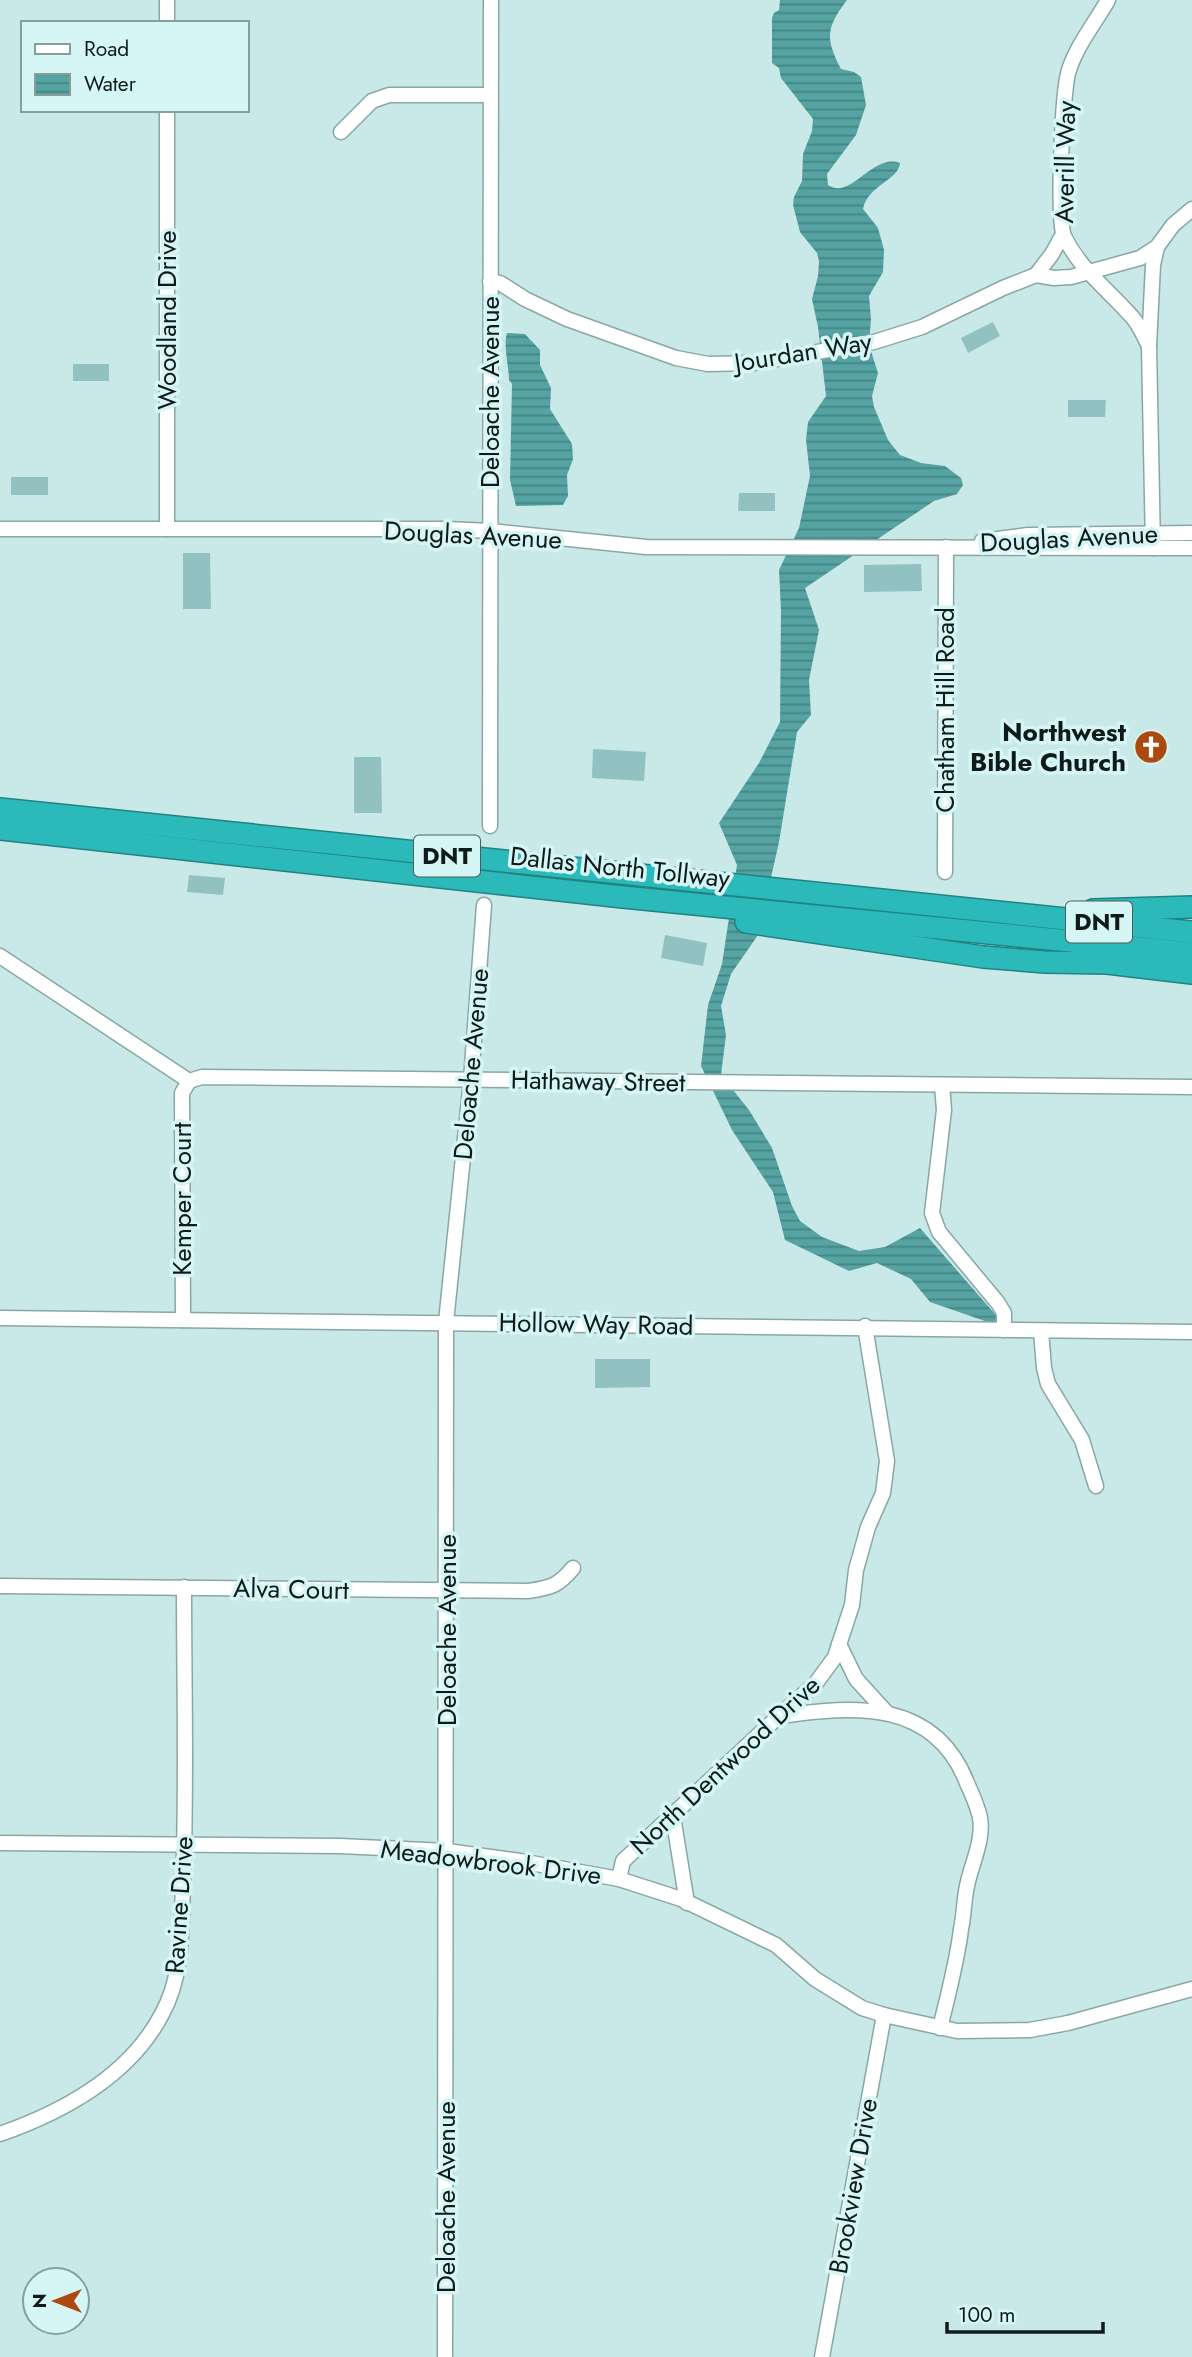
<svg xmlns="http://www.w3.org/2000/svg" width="1192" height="2357" viewBox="0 0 1192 2357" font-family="Jost,sans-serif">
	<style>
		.garden { fill: #91c1c0 }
		.water { fill: url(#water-rules) }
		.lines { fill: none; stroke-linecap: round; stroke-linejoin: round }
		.minor-casing { stroke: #88a7a6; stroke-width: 17 }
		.highway-casing { stroke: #218282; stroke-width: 24 }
		.minor { stroke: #fff; stroke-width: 14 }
		.highway { stroke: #2bb9b9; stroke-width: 21 }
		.labels { text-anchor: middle; stroke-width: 7; stroke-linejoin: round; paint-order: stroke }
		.shield { fill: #d5f6f5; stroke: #4a5d5c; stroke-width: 2 }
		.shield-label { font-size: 24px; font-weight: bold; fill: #0f1b1b }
		.street-label { font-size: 26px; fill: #0f1b1b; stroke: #d5f6f5 }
		.poi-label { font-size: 26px; font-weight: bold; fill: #0f1b1b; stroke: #d5f6f5; text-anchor: end }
	</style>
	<defs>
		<pattern id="water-rules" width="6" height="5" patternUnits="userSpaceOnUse" patternTransform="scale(1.75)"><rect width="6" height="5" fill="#55a3a2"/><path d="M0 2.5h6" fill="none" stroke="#458483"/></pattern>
	</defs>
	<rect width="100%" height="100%" fill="#c8e9e8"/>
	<g class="garden">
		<polygon points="993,322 1000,336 968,353 961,338"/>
		<rect x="73" y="364" width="36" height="17"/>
		<polygon points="1068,400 1106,400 1105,417 1068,417"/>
		<rect x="11" y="477" width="37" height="18"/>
		<polygon points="739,493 775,493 775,511 738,511"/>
		<polygon points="183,553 210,553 211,609 183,609"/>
		<polygon points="921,564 922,591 864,592 864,565"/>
		<polygon points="593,749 646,752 644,781 592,778"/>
		<polygon points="354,757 381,757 382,813 354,813"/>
		<polygon points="189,875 225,878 223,895 187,892"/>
		<polygon points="665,935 707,943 703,966 661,958"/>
		<polygon points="595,1359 650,1359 650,1387 595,1388"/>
	</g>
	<g class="water">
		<path d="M 780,0 L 847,0 C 826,28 825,38 841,69 L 854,72 L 861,77 L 866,105 L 856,135 L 827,174 L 828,185 C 851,201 872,153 900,163 C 899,180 868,185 863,209 L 878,228 L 884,250 L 883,272 L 869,296 L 871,319 L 869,345 L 878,373 L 872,396 L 874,407 L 888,440 L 900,455 L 921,463 L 945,466 L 961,478 L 963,485 L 957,494 L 934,501 L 805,588 L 819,630 L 809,680 L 811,715 L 797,732 L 779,842 L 758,935 L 731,974 L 721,1006 L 726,1035 L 721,1075 L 749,1110 L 772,1148 L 792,1206 L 800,1221 L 822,1237 L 859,1251 L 885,1247 L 920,1228 L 1008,1329 L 930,1302 L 911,1279 L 877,1263 L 849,1271 L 785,1240 L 773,1192 L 732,1130 L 701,1066 L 708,1005 L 722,964 L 737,865 L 719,823 L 759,763 L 780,722 L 781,610 L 779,570 L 799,528 L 810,476 L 806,440 L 808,422 L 826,396 L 818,327 L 812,299 L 818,276 L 819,261 L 817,253 L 800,232 L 793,205 L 794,197 L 802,181 L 803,154 L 812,131 L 813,119 L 781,78 L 779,68 L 772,63 L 772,18 L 774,13 L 779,10 Z"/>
		<path d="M 507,333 L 525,334 L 540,350 L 540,365 L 551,388 L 550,409 L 572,444 L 573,459 L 567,475 L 568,496 L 563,505 L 516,506 L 510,480 L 512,384 L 509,380 C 509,367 503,345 507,333 Z"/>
	</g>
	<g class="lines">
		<g class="minor-casing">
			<g id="minor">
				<polyline points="167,0 167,23"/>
				<path d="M 1108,0 C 1095,23 1077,45 1069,70 C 1062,90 1057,220 1064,236 C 1080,270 1110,291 1133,318 C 1140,326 1144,337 1149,346"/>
				<polyline points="167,110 167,529"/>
				<polyline points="341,132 372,101 389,95 490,95"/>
				<polyline points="1036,275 1054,278 1071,277 1140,258 1157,247 1173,225 1192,209"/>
				<polyline points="490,281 500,283 525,299 567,319 676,358 708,364 754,363 874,342 922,327 1003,288 1036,275 1052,254 1063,234"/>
				<polyline points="0,529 446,529 491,531 646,547 1192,548"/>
				<polyline points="982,541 1028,535 1192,533"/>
				<polyline points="1153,548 1149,346 1153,265 1157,247"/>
				<polyline points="490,826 491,0"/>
				<polyline points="945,872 946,547"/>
				<polyline points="0,956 189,1081 202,1077 1192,1087"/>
				<polyline points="942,1085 944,1110 932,1213 939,1232 998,1303 1004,1313 1004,1330"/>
				<polyline points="0,1318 1192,1332"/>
				<polyline points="183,1320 182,1093 189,1081"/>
				<polyline points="1041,1331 1044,1368 1048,1384 1082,1440 1096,1486"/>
				<path d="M 0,1586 L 529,1591 C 552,1587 558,1586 573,1568"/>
				<polyline points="839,1644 856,1679 886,1712"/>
				<path d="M 781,1716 C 855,1705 935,1700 967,1783 C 972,1794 978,1807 980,1818 C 984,1840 971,1865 967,1886 C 964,1900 964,1915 961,1929 C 957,1962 948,1995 940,2028"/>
				<polyline points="673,1816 687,1903"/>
				<polyline points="0,1843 340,1846 447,1851 520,1861 619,1879 681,1899 776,1945 815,1979 862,2008 884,2015 957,2031 1030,2030 1068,2023 1192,1989"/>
				<polyline points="619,1879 623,1861 780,1715 816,1683 835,1657 852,1605 856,1570 868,1527 883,1493 887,1461 865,1326"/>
				<path d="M 0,2134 C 63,2112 130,2075 162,2014 C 184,1974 181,1928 183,1884 C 187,1786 184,1686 184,1587"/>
				<polyline points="445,2357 446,1322 471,1080 484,905"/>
				<polyline points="822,2357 884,2015"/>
			</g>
		</g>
		<g class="highway-casing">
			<g id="highway">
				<polyline points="0,809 1192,932"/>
				<polyline points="0,829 623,897 1192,953"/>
				<polyline points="1093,910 1192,907"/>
				<polyline points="746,922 983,957 1045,962 1107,963 1192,973"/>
			</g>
		</g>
		<use href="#minor" class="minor"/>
		<use href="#highway" class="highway"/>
	</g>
	<defs>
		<g id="church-disc" transform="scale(1.75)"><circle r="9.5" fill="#ac4910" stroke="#d5f6f5"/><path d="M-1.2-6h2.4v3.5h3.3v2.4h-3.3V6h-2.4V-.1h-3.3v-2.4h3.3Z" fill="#fff"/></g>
	</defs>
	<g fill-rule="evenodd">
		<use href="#church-disc" x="1151" y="747"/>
	</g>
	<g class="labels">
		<g class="shield">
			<rect x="414" y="835.5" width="66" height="41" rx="5"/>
			<rect x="1066" y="901.5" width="66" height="41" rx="5"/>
		</g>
		<g class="shield-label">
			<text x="447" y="864">DNT</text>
			<text x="1099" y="930">DNT</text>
		</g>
		<g class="street-label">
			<text transform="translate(1065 162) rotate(-89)" y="9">Averill Way</text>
			<text transform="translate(167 320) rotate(-90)" y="9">Woodland Drive</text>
			<text transform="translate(803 352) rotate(-9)" y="9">Jourdan Way</text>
			<text transform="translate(490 392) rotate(-90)" y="9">Deloache Avenue</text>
			<text transform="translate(473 535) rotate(3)" y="9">Douglas Avenue</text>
			<text transform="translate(1069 538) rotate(-3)" y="9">Douglas Avenue</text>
			<text transform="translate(945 710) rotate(-90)" y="9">Chatham Hill Road</text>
			<text transform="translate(620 867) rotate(6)" y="9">Dallas North Tollway</text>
			<text transform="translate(471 1064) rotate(-85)" y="9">Deloache Avenue</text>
			<text transform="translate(598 1081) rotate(1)" y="9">Hathaway Street</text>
			<text transform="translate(182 1199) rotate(-90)" y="9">Kemper Court</text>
			<text transform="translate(596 1324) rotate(1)" y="9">Hollow Way Road</text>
			<text transform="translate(291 1589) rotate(1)" y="9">Alva Court</text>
			<text transform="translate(447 1630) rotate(-90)" y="9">Deloache Avenue</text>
			<text transform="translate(725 1765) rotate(-43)" y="9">North Dentwood Drive</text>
			<text transform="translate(491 1862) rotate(7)" y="9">Meadowbrook Drive</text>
			<text transform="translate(179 1905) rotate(-86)" y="9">Ravine Drive</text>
			<text transform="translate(853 2186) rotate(-80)" y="9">Brookview Drive</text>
			<text transform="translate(446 2197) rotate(-90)" y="9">Deloache Avenue</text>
		</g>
		<g class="poi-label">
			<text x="1126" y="741">Northwest<tspan x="1126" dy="30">Bible Church</tspan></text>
		</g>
	</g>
	<rect x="21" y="21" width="228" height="91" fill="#d5f6f5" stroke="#869e9e" stroke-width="2"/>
	<rect x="35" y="44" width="35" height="10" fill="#ffffff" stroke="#869e9e" stroke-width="2"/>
	<text x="84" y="56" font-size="21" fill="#0f1b1b">Road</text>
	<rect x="35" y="74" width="35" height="21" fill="url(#water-rules)" stroke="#869e9e" stroke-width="2"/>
	<text x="84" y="91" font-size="21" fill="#0f1b1b">Water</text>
	<g transform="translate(56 2301) rotate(270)"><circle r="33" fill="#d5f6f5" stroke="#869e9e" stroke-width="2"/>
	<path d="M0-5L12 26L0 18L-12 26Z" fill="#ac4910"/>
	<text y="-10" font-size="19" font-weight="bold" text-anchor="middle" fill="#0f1b1b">N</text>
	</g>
	<path d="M947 2322v10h156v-10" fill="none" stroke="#0f1b1b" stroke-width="3.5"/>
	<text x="958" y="2322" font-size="21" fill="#0f1b1b" stroke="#d5f6f5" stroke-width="5" paint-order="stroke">100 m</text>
</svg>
